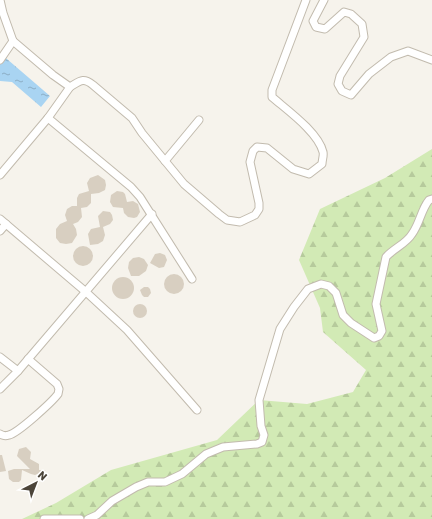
<svg xmlns="http://www.w3.org/2000/svg" width="432" height="519" viewBox="0 0 432 519" font-family="Rubik,sans-serif">
	<style>
		.forest { fill: url(#forest-firs) }
		.water { fill: url(#water-ripples) }
		.building { fill: #d8cfc1 }
		.lines { fill: none; stroke-linecap: round; stroke-linejoin: round }
		.minor-casing { stroke: #c2bbae; stroke-width: 9 }
		.minor { stroke: #fff; stroke-width: 7 }
	</style>
	<defs>
		<pattern id="forest-firs" width="22" height="20" patternUnits="userSpaceOnUse"><rect width="22" height="20" fill="#d2eab5"/><path d="M5 1l3.5 6h-7zM16 11l3.5 6h-7z" fill="#b6ca9c"/></pattern>
		<pattern id="water-ripples" width="26" height="14" patternUnits="userSpaceOnUse"><rect width="26" height="14" fill="#a9d4f2"/><path d="M2 4q2-2 4 0t4 0M15 11q2-2 4 0t4 0" fill="none" stroke="#8caec5"/></pattern>
	</defs>
	<rect width="100%" height="100%" fill="#f6f3ec"/>
	<polygon class="forest" points="432,149 432,519 22,519 56,503 111,470 217,440 259,400 307,404 353,392 366,370 323,332 320,308 299,260 320,209 385,178"/>
	<polygon class="water" points="0,53 50,96 41,107 12,82 0,81"/>
	<g class="building">
		<polygon points="98,175 105,180 106,185 105,190 99,193 91,194 91,203 87,207 81,208 82,217 78,222 73,224 76,229 77,235 72,243 66,244 60,243 56,238 56,229 60,224 67,221 65,215 67,209 72,206 77,206 77,198 79,194 89,191 87,183 90,178"/>
		<polygon points="117,191 123,192 125,194 127,202 133,201 138,204 140,212 137,217 134,218 128,217 124,213 123,208 113,207 110,202 111,195"/>
		<polygon points="103,211 110,212 112,215 113,220 110,224 103,227 105,235 103,241 98,244 90,245 88,234 91,229 100,227 98,216"/>
		<circle cx="83" cy="256" r="10"/>
		<polygon points="160,253 165,255 167,260 164,267 159,268 150,263 155,254"/>
		<polygon points="139,257 144,259 148,265 146,271 139,276 131,276 128,268 129,262 133,258"/>
		<circle cx="174" cy="284" r="10"/>
		<circle cx="123" cy="288" r="11"/>
		<polygon points="144,287 148,287 150,289 151,293 148,297 144,297 142,295 140,290"/>
		<circle cx="140" cy="311" r="7"/>
		<polygon points="26,447 31,452 30,459 39,464 39,470 46,470 35,475 31,474 22,470 21,480 19,482 13,482 9,479 8,471 14,469 30,469 17,456 19,449"/>
		<polygon points="0,455 2,455 6,471 0,472"/>
	</g>
	<g class="lines">
		<g class="minor-casing">
			<g id="minor">
				<polyline points="324,0 313,21 316,27 325,29 344,12 351,14 362,24 364,37 340,76 338,84 342,91 351,95 369,74 391,57 408,51 432,60"/>
				<path d="M 13,41 L 53,75 L 70,87 C 80,81 83,77 93,85 L 132,118 L 142,133 L 184,184 L 219,214 L 227,220 L 240,222 L 255,215 L 259,209 L 259,203 L 250,162 L 253,151 L 257,147 L 267,148 L 293,169 L 309,174 L 322,164 C 322,160 324,155 323,152 C 318,132 287,110 272,97 L 272,90 L 306,0"/>
				<polyline points="0,60 13,41 3,13 0,0"/>
				<polyline points="48,118 131,187 140,197 192,279"/>
				<polyline points="165,161 199,120"/>
				<polyline points="0,175 48,118 70,87"/>
				<polyline points="0,219 86,292 127,330 197,410"/>
				<polyline points="0,231 6,224"/>
				<polyline points="0,357 18,371 152,214"/>
				<polyline points="0,389 18,371"/>
				<path d="M 0,434 C 3,436 6,436 9,435 C 18,433 52,402 58,394 L 59,389 L 57,384 L 28,359"/>
				<polyline points="44,519 80,519"/>
				<path d="M 88,519 L 97,515 L 112,501 L 136,487 L 148,482 L 165,482 L 182,474 L 206,454 L 223,447 L 257,444 L 262,442 L 264,435 L 261,426 L 259,400 L 280,329 L 294,307 L 308,289 L 321,284 L 329,286 L 336,293 L 343,315 L 351,323 L 374,338 L 379,336 L 382,331 L 376,304 L 386,257 C 394,248 406,244 412,234 C 420,223 421,210 429,200 L 432,199"/>
			</g>
		</g>
		<use href="#minor" class="minor"/>
	</g>
	<g transform="translate(36 483) rotate(42)" stroke="#ffffff" stroke-width="3" paint-order="stroke">
	<path d="M0-3L7 15L0 10L-7 15Z" fill="#4b4439"/>
	<text y="-6" font-size="11" font-weight="bold" text-anchor="middle" fill="#4b4439">N</text>
	</g>
</svg>
